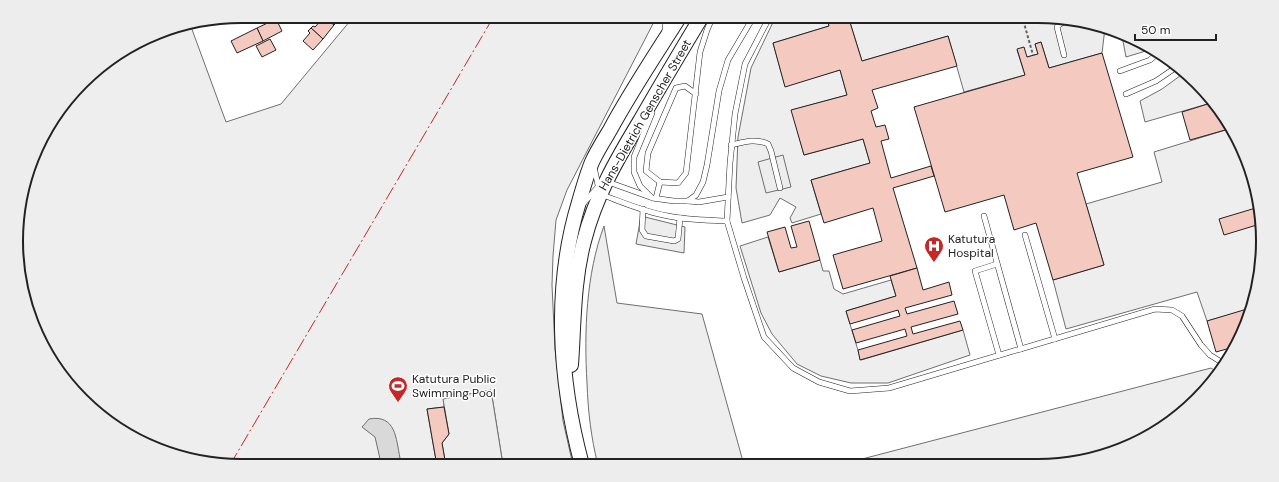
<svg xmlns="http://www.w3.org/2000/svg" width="1279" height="482" viewBox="0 0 1279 482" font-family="'DM Sans',sans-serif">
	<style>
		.green { fill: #eee; stroke: #6f6f6f }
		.parking { fill: #ededed; stroke: #6f6f6f }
		.water { fill: #d9d9d9; stroke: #6f6f6f }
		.building { fill: #f3c9c0; stroke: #222 }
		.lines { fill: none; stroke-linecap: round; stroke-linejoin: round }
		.lane-casing { stroke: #222; stroke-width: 6 }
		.secondary-casing { stroke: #222; stroke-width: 16 }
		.path { stroke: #646464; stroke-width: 2; stroke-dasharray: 3 2; stroke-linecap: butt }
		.lane { stroke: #fff; stroke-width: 5 }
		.secondary { stroke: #fff; stroke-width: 14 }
		.power { stroke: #c62828; stroke-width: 1; stroke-dasharray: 14 3 2 3; stroke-linecap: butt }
		.labels { text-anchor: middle; stroke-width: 3; stroke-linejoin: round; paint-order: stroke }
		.street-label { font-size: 12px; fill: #222; stroke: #fff }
		.poi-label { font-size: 12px; fill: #222; stroke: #fff; text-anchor: start }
		.rim { fill: none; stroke: #222; stroke-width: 2 }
	</style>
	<rect width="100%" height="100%" fill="#fff"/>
	<g class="green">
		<polygon points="349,16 657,16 567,190 556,220 553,256 552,285 555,349 563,421 573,465 503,465 491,390 444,399 444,407 427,409 437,466 241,466 183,458 104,420 54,366 20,285 18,211 46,129 93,72 168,28 190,24 226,122 281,104 350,21"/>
		<polygon points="776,16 826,16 829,26 773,43 785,86 840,70 847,95 792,110 804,155 863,139 870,163 811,180 821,214 792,223 790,218 796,207 780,198 770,215 742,223 736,188 738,137 751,68"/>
		<polygon points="1122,36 1149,50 1126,57"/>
		<polygon points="1184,73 1211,103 1145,122 1140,101 1162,89"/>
		<polygon points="1232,128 1261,212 1255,299 1248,315 1247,310 1207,321 1197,292 1066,329 1053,280 1104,265 1086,204 1162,182 1154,152"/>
		<path d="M 604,226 L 617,303 L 702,314 L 744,465 L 598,465 C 591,438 588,411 587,383 C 584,332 586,274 604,226 Z"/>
		<polygon points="768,237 779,272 820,260 823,271 829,271 834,289 843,294 891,280 896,296 846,311 861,360 963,330 970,355 888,383 851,383 821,376 797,364 772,334 761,313 740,246"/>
		<polygon points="1211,368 1219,373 1187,410 1137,443 1068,464 839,465"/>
	</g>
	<g class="parking">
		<polygon points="848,16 1038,16 1096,24 1105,28 1102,53 1049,68 1041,42 1035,44 1038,54 1027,57 1017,50 1025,75 964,92 948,36 862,61"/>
		<polygon points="783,155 791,187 766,193 758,162"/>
		<polygon points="641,216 685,227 684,253 636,244"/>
		<polygon points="491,390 503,465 446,466 442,443 449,434 443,399"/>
	</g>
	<path class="water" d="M 369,419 C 396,414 396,439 400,458 L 381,463 L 375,437 L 362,427 Z"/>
	<g class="building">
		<polygon points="280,16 295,16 283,22"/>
		<polygon points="324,16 342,16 334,25"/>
		<polygon points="826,16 848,16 862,61 948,36 957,66 872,90 878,108 871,111 876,127 885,125 889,139 881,141 891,178 931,166 934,176 893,188 917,268 843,289 833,255 882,241 873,208 824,223 811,180 870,163 863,139 804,155 791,110 847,95 840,70 785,87 773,43 829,26"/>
		<polygon points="324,17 334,25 323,39 311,28 313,26 315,27"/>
		<polygon points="276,19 282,31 263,41 257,28"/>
		<polygon points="257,28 263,41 237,53 231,41"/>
		<polygon points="311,28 323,39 313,50 303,41 310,33 308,31"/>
		<polygon points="270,39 276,50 262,57 256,46"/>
		<polygon points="1041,42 1049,68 1102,53 1133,157 1077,173 1104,265 1053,280 1036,223 1014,230 1004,195 945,212 914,107 1025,75 1017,49 1024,47 1027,57 1038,54 1035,44"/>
		<polygon points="1211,103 1232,128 1190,140 1182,112"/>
		<polygon points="1259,207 1261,212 1260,224 1224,235 1219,219"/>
		<polygon points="809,221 820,260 779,272 767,232 785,227 791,248 797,247 791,226"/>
		<polygon points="917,268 923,290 949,282 952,295 905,308 907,314 954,301 958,314 911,327 913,334 960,321 963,330 860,360 858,350 907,336 905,329 856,343 852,330 900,316 898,310 850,324 846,311 896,296 890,276"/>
		<polygon points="1247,309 1248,315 1234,347 1216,352 1207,321"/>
		<polygon points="444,407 449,434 442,443 446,466 437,466 427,409"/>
	</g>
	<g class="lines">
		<g class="lane-casing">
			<g id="lane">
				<polyline points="770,16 745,64 735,114 730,163 727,221 744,278 764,337 793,368 819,382 850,391 889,388 1155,309 1172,310 1182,316 1201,345 1210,355 1226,365"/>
				<polyline points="241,20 252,16"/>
				<polyline points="665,31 666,16"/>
				<polyline points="1064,55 1057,27 1060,24 1068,20"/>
				<polyline points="1120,71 1150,60 1157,54"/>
				<polyline points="696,94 685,86 676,88 648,153 646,171 660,182 678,183 686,173 700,52 707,30 713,16"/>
				<polyline points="1126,94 1156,81 1178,66"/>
				<polyline points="652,113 634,157 634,172 640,186 652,198 674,201 688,201 696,195 703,182 707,165 719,91 728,60 754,16"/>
				<path d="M 731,145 C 744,142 755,138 768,144 L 771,151 L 780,188"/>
				<path d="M 594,167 L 600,194 C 622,202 644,212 668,216 C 687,220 707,220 727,221"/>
				<polyline points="608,182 650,197"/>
				<polyline points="656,198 660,182"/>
				<polyline points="688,201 699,202 728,197"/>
				<polyline points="582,205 598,187"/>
				<polyline points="643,209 642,230 646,236 674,241 678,239 680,218"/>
				<polyline points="984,216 1021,349"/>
				<polyline points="1025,235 1055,339"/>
				<polyline points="997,264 975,271 999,355"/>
			</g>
		</g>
		<g class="secondary-casing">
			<g id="secondary">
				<path d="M 571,365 C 574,324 573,282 584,241 C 595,197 617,159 640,121 C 660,86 681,51 702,16"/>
				<path d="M 582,465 C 559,380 553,287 579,202 C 583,188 587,174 592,162 C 597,151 604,140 610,130 C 631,91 656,54 680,16"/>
			</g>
		</g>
		<polyline class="path" points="1022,16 1033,55"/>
		<use href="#lane" class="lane"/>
		<use href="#secondary" class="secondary"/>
		<polyline class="power" points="230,465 494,16"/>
	</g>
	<defs>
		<g id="hospital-pin" transform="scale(1)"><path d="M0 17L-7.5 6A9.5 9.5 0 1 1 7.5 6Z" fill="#c62828" stroke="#fff"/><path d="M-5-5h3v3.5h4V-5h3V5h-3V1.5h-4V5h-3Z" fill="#fff"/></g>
		<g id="stadium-pin" transform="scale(1)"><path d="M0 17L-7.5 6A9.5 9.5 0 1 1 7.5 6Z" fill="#c62828" stroke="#fff"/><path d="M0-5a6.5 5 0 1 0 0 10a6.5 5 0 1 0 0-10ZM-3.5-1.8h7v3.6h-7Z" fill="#fff"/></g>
	</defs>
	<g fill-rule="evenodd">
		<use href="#hospital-pin" x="934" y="246"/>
		<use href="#stadium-pin" x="398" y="386"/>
	</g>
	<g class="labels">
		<g class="street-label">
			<text transform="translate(645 115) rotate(-60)" y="4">Hans-Dietrich Genscher Street</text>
		</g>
		<g class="poi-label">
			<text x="948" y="243">Katutura<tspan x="948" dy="14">Hospital</tspan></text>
			<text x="412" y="383">Katutura Public<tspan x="412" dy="14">Swimming Pool</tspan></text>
		</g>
	</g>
	<path d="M0 0H1279V482H0ZM241 23H1038A218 218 0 0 1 1256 241V241A218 218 0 0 1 1038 459H241A218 218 0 0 1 23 241V241A218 218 0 0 1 241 23Z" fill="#ededed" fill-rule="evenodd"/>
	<path class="rim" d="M241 23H1038A218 218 0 0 1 1256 241V241A218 218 0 0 1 1038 459H241A218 218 0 0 1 23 241V241A218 218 0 0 1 241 23Z"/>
	<path d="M1135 34v6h81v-6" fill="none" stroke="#222222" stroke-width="2"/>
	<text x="1141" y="34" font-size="12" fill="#222222" stroke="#ffffff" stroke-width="3" paint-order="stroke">50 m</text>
</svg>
